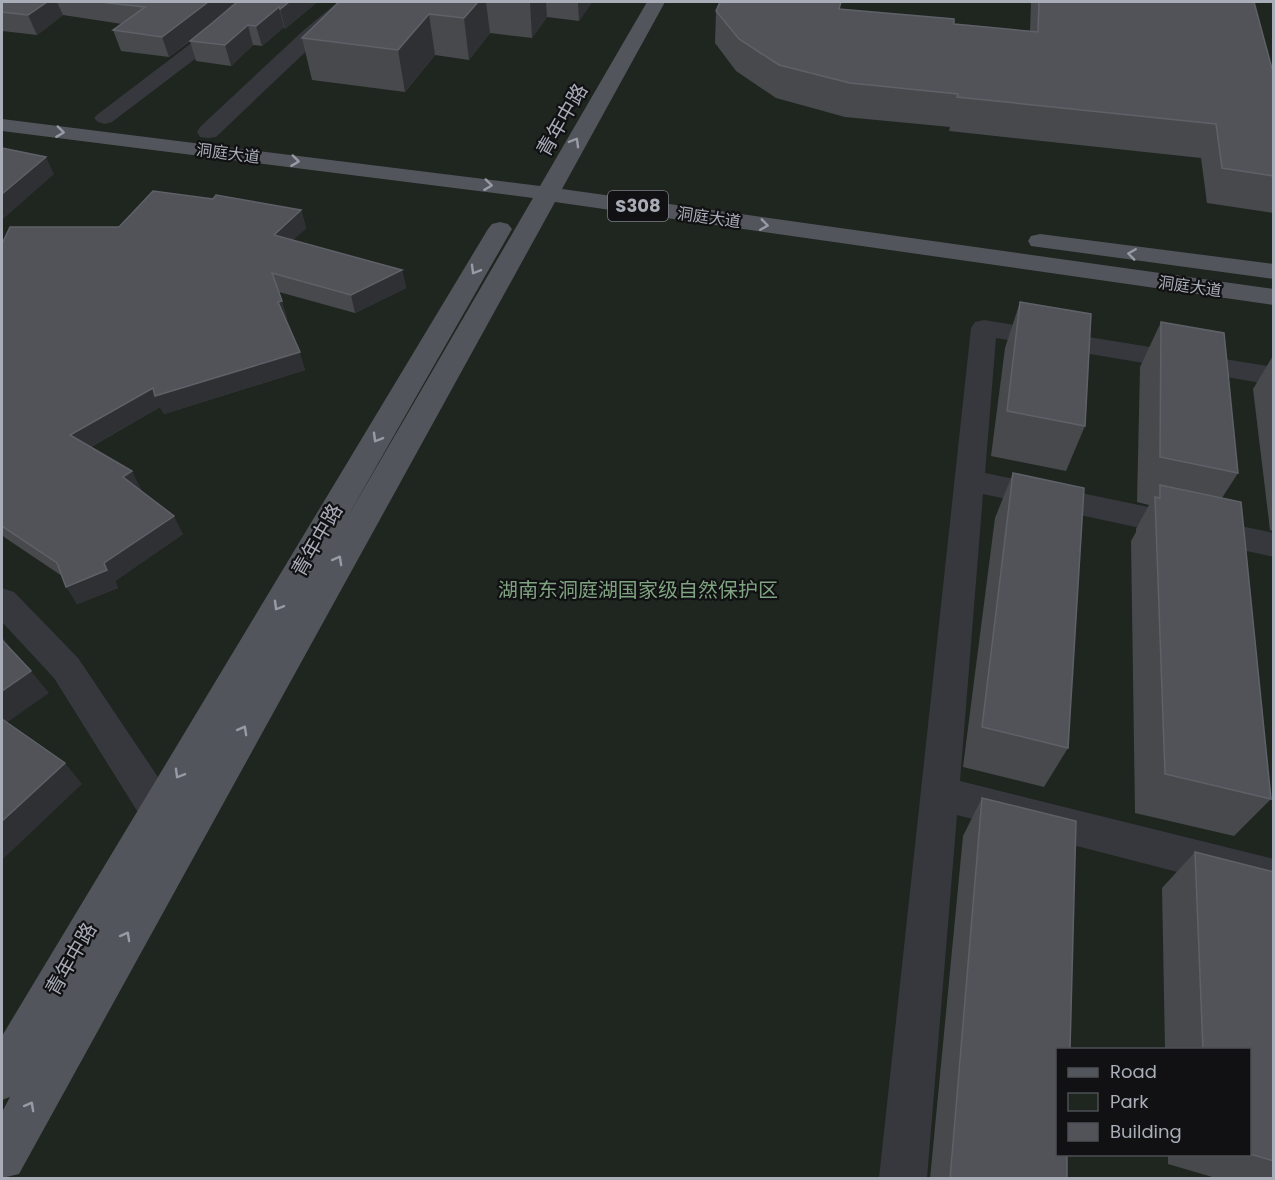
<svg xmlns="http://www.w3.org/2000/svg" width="1275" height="1180" viewBox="0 0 1275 1180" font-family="Poppins,'Noto Sans SC',sans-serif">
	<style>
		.green { fill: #1e261f; fill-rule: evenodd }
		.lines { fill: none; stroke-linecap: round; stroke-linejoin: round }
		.minor { fill: #37383d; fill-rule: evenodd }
		.major { fill: #53555c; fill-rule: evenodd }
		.wall { fill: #47494d; fill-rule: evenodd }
		.shaded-wall { fill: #2f3033 }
		.building { fill: #525359; stroke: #5f6168; stroke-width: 1.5 }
		.oneway { stroke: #979ba6 }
		.labels { text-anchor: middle; stroke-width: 4.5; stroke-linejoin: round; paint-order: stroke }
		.far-street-label { font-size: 16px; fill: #a8adb8; stroke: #111113 }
		.shield { fill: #111113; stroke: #7b7e86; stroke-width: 1.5 }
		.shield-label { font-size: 18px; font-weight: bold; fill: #a8adb8 }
		.street-label { font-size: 20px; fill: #a8adb8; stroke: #111113 }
		.park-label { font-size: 20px; fill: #7fa381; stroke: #111113 }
	</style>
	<rect width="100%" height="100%" fill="#161618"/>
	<path class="green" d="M 2,2 L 1273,2 L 1273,1178 L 2,1178 ZM 1058,1050 L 1250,1050 L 1250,1154 L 1058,1154 Z"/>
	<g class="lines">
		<g class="minor">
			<polygon points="242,2 261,2 216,43 112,122 105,124 98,122 94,118 98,114 202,35"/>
			<polygon points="338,2 358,2 216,137 208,138 200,137 197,132 200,127 305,29"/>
			<polygon points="984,320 1274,367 1274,385 996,338 985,473 1274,533 1274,557 983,494 960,781 1274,859 1274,897 957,815 927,1178 879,1178 971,328 975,322"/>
			<polygon points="2,588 14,592 78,658 172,798 177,810 172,822 158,827 144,822 54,678 2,622"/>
		</g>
		<g class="major">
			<polygon points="647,2 665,2 562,189 1274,289 1274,305 555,202 19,1174 2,1178 2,1112 10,1097 2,1100 2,1036 488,229 492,224 500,222 508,224 512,229 344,523 533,198 2,131 2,119 540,186"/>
			<polygon points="1040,234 1274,264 1274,279 1031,246 1028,241 1031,236"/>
		</g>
	</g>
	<g class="wall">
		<path d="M 2,2 L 317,2 L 285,29 L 284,27 L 262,46 L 253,45 L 231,66 L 196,61 L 190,41 L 169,57 L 121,51 L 113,30 L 122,24 L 63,15 L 37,35 L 2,31 ZM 222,15 L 211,24 L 196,36 Z"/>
		<polygon points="374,2 592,2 579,21 547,17 532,38 490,33 469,60 435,55 405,92 312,80 302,38"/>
		<polygon points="1031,2 1254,2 1274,76 1274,213 1207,203 1201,158 949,131 950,127 845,117 776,98 736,71 715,43 716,11 841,9 954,24 1030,31"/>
		<polygon points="301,210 306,228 293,240 402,270 406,288 355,313 279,292 287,319 286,319 305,370 164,414 160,407 91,447 141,489 139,490 183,534 115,581 118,588 77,604 62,576 4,537 2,533 2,526 119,227"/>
		<polygon points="1020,302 1085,426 1066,471 991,456 1005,348"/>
		<polygon points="1161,322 1238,473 1222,498 1271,799 1234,836 1135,813 1131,541 1136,532 1136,529 1149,505 1137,502 1140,367"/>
		<polygon points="1274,354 1274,532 1270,530 1253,389"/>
		<polygon points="1013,473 1068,748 1044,787 963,767 995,518"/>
		<polygon points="982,798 1067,1179 930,1179 963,836"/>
		<polygon points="1195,852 1274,872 1274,1179 1219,1179 1168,1164 1168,1155 1250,1155 1250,1050 1165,1050 1162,888"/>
	</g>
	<g class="shaded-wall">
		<polygon points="47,2 57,2 63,15 37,35 28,15"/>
		<polygon points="208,2 239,2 169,57 162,37"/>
		<polygon points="289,2 317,2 285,29 280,9"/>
		<polygon points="478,2 486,2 490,33 469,60 464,18"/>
		<polygon points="530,2 546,2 547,17 532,38"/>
		<polygon points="578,2 592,2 579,21"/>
		<polygon points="279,7 284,27 262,46 256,26"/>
		<polygon points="429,14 435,55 405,92 398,50"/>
		<polygon points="248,25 253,45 231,66 225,45"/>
		<polygon points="46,157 54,174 2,220 2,194"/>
		<polygon points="301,210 306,228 280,253 274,235"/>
		<polygon points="402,270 406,288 355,313 351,295"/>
		<polygon points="282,301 287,319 284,319 278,302"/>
		<polygon points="300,352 305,370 164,414 160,407 80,453 70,435 153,388"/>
		<polygon points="132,471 141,489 133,495 123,477"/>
		<polygon points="174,516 183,534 115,581 118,588 77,604 66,587 104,563"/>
		<polygon points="2,636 9,646 4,648 2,644"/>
		<polygon points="31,671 49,693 2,726 2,691"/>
		<polygon points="65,763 82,784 2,860 2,821"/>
	</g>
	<g class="building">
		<polygon points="2,2 47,2 28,15 2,12"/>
		<polygon points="100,2 208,2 162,37 113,30 145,7"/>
		<polygon points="237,2 289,2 280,9 279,7 256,26 248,25 225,45 190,41 211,24"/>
		<polygon points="339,2 478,2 464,18 429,14 398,50 302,38"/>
		<polygon points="720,2 841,2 839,9 954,19 954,24 1038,32 1039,2 1254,2 1274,76 1274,176 1222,168 1216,124 957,97 958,94 850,83 779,65 739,39 716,11"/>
		<polygon points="2,148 46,157 2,194"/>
		<polygon points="153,191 213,199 216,195 301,210 274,235 402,270 351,295 272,273 282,301 278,302 300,352 155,396 153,388 70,435 132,471 123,477 174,516 104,563 107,570 66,587 57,563 2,526 2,244 10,227 119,227"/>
		<polygon points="1020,302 1091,314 1085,426 1007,411"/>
		<polygon points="1161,322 1224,333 1238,473 1160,457"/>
		<polygon points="1013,473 1084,488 1068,748 982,727"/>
		<polygon points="1160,485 1241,502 1271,799 1165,774 1155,497 1160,498"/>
		<polygon points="2,640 31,671 2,691"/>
		<polygon points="2,719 65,763 2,821"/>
		<polygon points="982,798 1076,821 1070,1050 1058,1050 1058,1155 1067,1155 1067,1179 950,1179"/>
		<polygon points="1195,852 1274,872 1274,1161 1250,1154 1250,1050 1203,1050"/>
	</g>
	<defs><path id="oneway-chevron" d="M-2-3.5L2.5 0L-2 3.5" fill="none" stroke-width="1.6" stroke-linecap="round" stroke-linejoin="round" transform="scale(1.5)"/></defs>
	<g class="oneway">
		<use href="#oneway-chevron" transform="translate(60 132) rotate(7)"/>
		<use href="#oneway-chevron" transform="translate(575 142) rotate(-60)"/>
		<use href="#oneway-chevron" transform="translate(295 161) rotate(7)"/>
		<use href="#oneway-chevron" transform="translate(488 185) rotate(7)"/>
		<use href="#oneway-chevron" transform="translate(764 225) rotate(8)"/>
		<use href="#oneway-chevron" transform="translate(1132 254) rotate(-172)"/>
		<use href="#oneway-chevron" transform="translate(475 270) rotate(120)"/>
		<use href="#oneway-chevron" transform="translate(377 438) rotate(120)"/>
		<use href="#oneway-chevron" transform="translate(338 560) rotate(-61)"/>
		<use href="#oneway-chevron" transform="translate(278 606) rotate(120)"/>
		<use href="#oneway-chevron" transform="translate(243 730) rotate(-61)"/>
		<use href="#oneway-chevron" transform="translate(179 774) rotate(120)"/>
		<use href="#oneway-chevron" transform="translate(126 936) rotate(-61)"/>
		<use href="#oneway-chevron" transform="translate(30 1106) rotate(-61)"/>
	</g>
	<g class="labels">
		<g class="far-street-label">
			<text transform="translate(228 153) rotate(7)" y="6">洞庭大道</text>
			<text transform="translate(709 217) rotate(8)" y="6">洞庭大道</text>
			<text transform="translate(1190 286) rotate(8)" y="6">洞庭大道</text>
		</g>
		<rect class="shield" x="608" y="191" width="60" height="30" rx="4.5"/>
		<g class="shield-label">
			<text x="638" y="212">S308</text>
		</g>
		<g class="street-label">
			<text transform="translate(562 120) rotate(-60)" y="7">青年中路</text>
			<text transform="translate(317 540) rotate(-60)" y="7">青年中路</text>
			<text transform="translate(71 959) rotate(-60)" y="7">青年中路</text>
		</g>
		<g class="park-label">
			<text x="638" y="597">湖南东洞庭湖国家级自然保护区</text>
		</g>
	</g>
	<rect width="1275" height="1180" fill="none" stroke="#a8adb8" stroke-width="6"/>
	<rect x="1056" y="1048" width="195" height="108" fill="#111113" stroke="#4d4f55" stroke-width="1.5"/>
	<rect x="1068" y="1068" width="30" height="9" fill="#53555c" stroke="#4d4f55" stroke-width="1.5"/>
	<text x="1110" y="1078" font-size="18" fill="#a8adb8">Road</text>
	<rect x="1068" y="1093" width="30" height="18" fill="#1e261f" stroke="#4d4f55" stroke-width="1.5"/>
	<text x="1110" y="1108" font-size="18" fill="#a8adb8">Park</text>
	<rect x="1068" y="1123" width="30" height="18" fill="#525359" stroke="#4d4f55" stroke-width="1.5"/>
	<text x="1110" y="1138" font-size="18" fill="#a8adb8">Building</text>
</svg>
